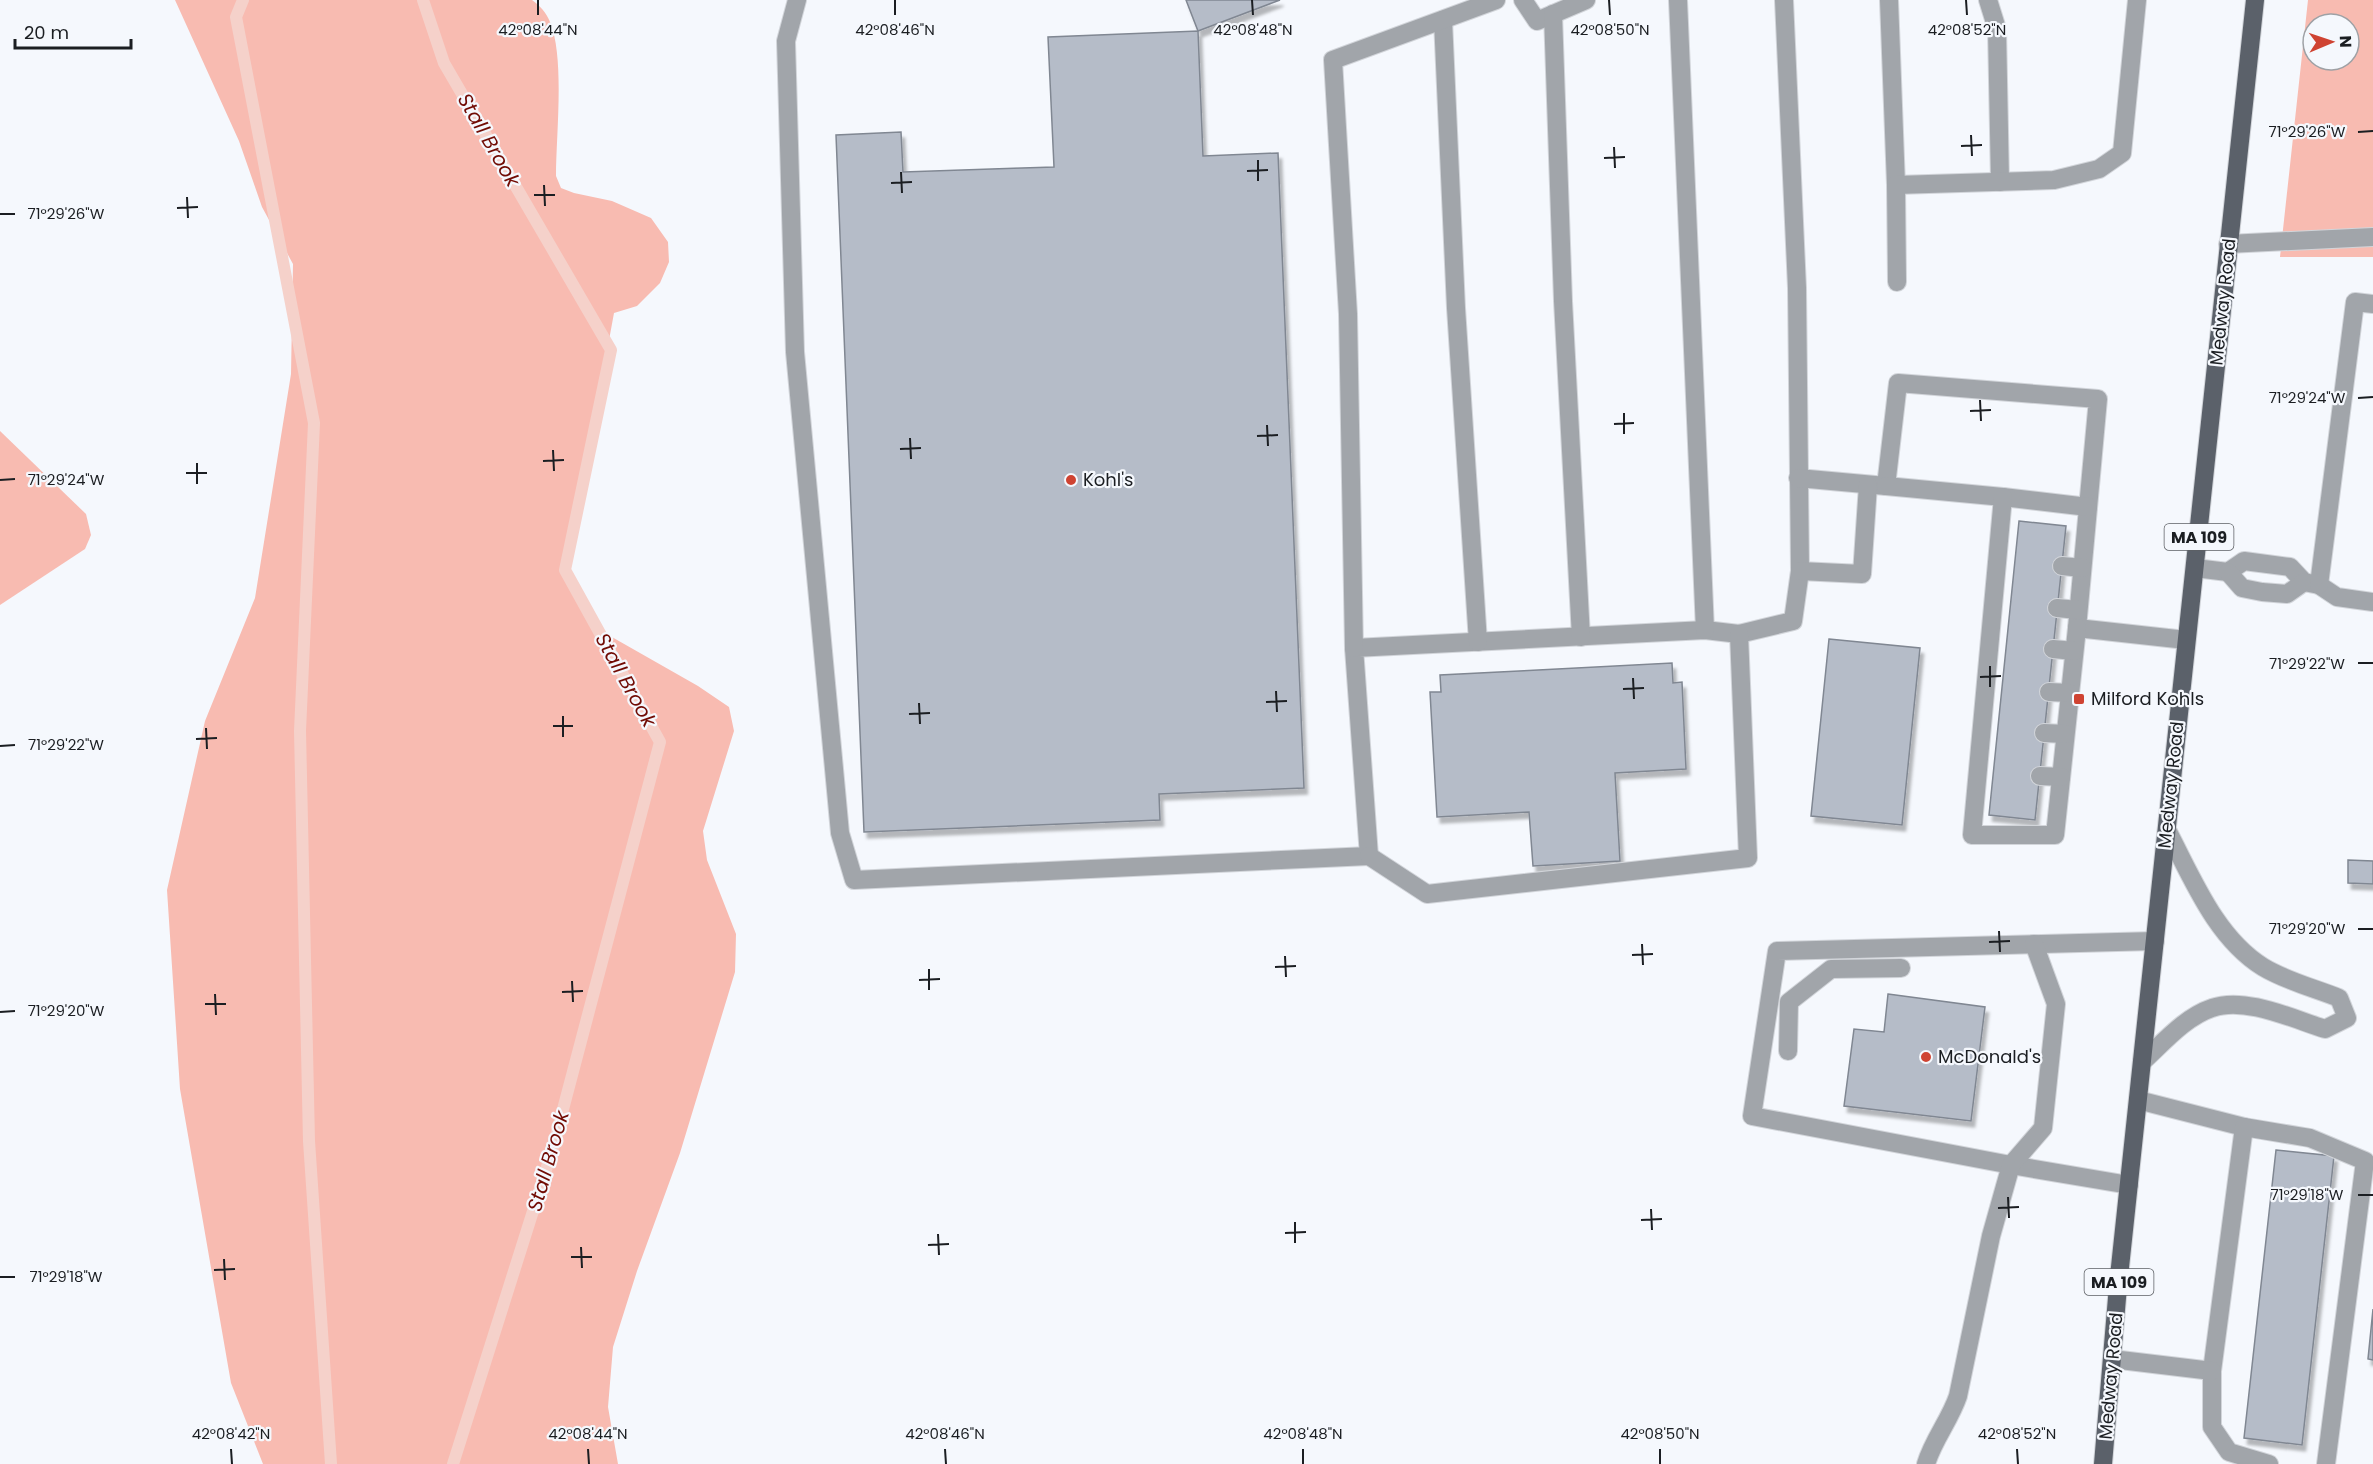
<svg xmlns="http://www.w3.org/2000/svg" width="2373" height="1464" viewBox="0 0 2373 1464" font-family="Poppins,sans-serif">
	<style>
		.green { fill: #f8bbb1; fill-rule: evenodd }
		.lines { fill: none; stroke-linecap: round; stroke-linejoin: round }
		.stream { stroke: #f5d1ca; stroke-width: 12 }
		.building { fill: #b5bcc8; stroke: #808792; stroke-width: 1.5; filter: url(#shadow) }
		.lane-casing { stroke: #d2d5da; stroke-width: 20 }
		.primary-casing { stroke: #d2d5da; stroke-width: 20 }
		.lane { stroke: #a1a5aa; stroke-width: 18 }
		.primary { stroke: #5b616a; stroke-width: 18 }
		.ticks { fill: none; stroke: #1b1e22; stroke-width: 2 }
		.poi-dot { fill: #cf4332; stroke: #f5f8fd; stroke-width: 2 }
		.labels { text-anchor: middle; stroke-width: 4.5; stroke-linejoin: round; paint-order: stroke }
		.shield { fill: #f5f8fd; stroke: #5c5f64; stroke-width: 1.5 }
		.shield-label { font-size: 16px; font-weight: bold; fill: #1b1e22 }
		.street-label { font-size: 18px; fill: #1b1e22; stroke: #f5f8fd }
		.poi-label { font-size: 18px; fill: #1b1e22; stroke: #f5f8fd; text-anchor: start }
		.water-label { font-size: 20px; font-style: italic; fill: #710b04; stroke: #f5f8fd }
		.ticks-label { font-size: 15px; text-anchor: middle; fill: #1b1e22; stroke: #f5f8fd; stroke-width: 4.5; stroke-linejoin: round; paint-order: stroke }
	</style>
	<defs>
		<filter id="shadow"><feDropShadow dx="3.5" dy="6" stdDeviation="1.5" flood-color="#0004"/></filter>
	</defs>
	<rect width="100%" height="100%" fill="#f5f8fd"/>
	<g class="green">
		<path d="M 175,0 L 532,0 C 540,6 546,12 550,22 C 565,58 556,135 556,176 L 561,188 L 574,193 L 612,201 L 651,218 L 668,242 L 669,262 L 660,283 L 637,306 L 614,313 L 586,465 L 566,546 L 575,596 L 589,624 L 698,686 L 729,707 L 734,731 L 703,831 L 707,860 L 736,934 L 735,972 L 680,1153 L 637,1271 L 613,1347 L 608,1407 L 618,1464 L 263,1464 L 231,1383 L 180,1089 L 167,890 L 205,721 L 255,598 L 291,374 L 293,264 L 262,207 L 239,141 Z"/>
		<path d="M 2308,0 L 2373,0 L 2373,257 L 2280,257 ZM 2313,24 L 2349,24 L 2349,60 L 2313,60 Z"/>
		<polygon points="0,431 86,514 91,535 85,549 0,605"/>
	</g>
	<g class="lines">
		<g class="stream">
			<polyline points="243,0 236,17 314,423 300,731 309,1141 331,1464"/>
			<polyline points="423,0 444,63 611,350 565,570 660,742 552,1151 453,1464"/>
		</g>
	</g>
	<g class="building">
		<polygon points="1186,0 1280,0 1198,31"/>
		<polygon points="1198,31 1203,156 1278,153 1304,788 1159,794 1160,820 864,832 836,135 901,132 903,172 1054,167 1048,37"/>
		<polygon points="2019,521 2066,526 2035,820 1989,815"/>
		<polygon points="1829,639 1920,648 1902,825 1811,816"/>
		<polygon points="1672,663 1673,683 1682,682 1686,769 1615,773 1620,861 1533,866 1529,812 1437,817 1430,692 1441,692 1440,675"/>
		<polygon points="2348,860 2373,861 2373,884 2348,883"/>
		<polygon points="1888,994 1985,1007 1971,1121 1844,1106 1854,1029 1884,1032"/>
		<polygon points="2276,1150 2334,1156 2302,1445 2244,1438"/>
		<polygon points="2373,1309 2373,1360 2368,1359"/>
	</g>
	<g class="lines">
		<g class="lane-casing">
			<g id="lane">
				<polyline points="797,0 786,41 795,352 840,833 854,880 1369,856 1354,648 1705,630 1739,634 1793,621 1800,571 1797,288 1784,0"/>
				<polyline points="1523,0 1537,21 1586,0"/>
				<polyline points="1678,0 1705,630"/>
				<polyline points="1889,0 1896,185"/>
				<polyline points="1988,0 1997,29 2000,182"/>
				<polyline points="1553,14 1563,301 1581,637"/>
				<polyline points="1443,20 1456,308 1478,642"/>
				<polyline points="2228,244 2373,237"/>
				<polyline points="1897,282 1896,185 2054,180 2099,169 2122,153 2137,0"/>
				<polyline points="1798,478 1886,486 1898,383 2098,399 2077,628 2186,640"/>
				<polyline points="1886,486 2003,497 2088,507"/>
				<polyline points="2003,497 1972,835 2055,835 2077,628"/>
				<polyline points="2062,566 2082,568"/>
				<polyline points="2195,568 2228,572 2244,561 2290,567 2304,582 2319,585 2337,597 2373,602"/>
				<polyline points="1800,571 1862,574 1868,485"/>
				<polyline points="2228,572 2242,588 2262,592 2287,594 2304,582"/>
				<polyline points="2319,585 2355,302 2373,304"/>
				<polyline points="2057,608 2078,610"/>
				<polyline points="1354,648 1348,314 1333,60 1496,0"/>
				<polyline points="2053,649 2074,651"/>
				<polyline points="2049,692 2069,693"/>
				<polyline points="2044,733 2065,734"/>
				<polyline points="2040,776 2061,777"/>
				<polyline points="1369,856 1427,894 1748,858 1739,634"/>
				<polyline points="1788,1051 1789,1002 1831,969 1901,968"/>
				<path d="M 2142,1062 C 2163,1043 2185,1017 2212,1008 C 2245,996 2293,1019 2325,1029 L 2347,1018 L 2339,998 C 2314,988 2286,981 2263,967 C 2215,937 2192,877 2167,830"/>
				<polyline points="2138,1100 2244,1127 2310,1138 2365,1161 2326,1464"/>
				<polyline points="2244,1127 2212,1371 2212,1427 2229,1452 2269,1464"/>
				<polyline points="2129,1185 2011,1165 1752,1116 1777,951 2155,941"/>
				<polyline points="2112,1359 2212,1371"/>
				<path d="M 1926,1464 C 1933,1440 1950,1420 1958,1396 L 1991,1236 L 2011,1165 L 2043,1128 L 2056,1004 L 2034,944"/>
			</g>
		</g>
		<g class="primary-casing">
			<polyline id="primary" points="2103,1464 2118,1286 2255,0"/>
		</g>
		<use href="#lane" class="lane"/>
		<use href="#primary" class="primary"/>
	</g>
	<path class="ticks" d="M 538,0 L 538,15M 895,0 L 895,15M 1252,0 L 1253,15M 1609,0 L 1610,15M 1966,0 L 1967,15M 2358,132 L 2373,131M 1971,135 L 1972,156M 1961,146 L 1982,145M 1614,147 L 1615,168M 1604,158 L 1625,157M 1258,160 L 1258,181M 1247,171 L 1268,170M 901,172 L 902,193M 891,183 L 912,182M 544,185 L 545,206M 534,195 L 555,195M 187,197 L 188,218M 177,208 L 198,207M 0,214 L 15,214M 2358,398 L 2373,397M 1980,400 L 1981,421M 1970,411 L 1991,410M 1624,413 L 1624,434M 1614,424 L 1634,423M 1267,425 L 1268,446M 1257,436 L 1278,435M 910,438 L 911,459M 900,449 L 921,448M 553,450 L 554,471M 543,461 L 564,460M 197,463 L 197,484M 186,473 L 207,473M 0,480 L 15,479M 2358,663 L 2373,663M 1990,666 L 1990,687M 1980,677 L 2001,676M 1633,678 L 1634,699M 1623,689 L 1644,688M 1276,691 L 1277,712M 1266,702 L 1287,701M 919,703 L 920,724M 909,714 L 930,713M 563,716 L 563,737M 553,726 L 573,726M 206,728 L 207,749M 196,739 L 217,738M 0,746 L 15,745M 2358,929 L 2373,929M 1999,931 L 2000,952M 1989,942 L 2010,941M 1642,944 L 1643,965M 1632,955 L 1653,954M 1285,956 L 1286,977M 1275,967 L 1296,966M 929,969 L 929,990M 919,980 L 940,979M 572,981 L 573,1002M 562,992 L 583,991M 215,994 L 216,1015M 205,1004 L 226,1004M 0,1012 L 15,1011M 2358,1195 L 2373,1195M 2008,1197 L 2009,1218M 1998,1208 L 2019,1207M 1651,1209 L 1652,1230M 1641,1220 L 1662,1219M 1295,1222 L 1295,1243M 1285,1233 L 1306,1232M 938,1234 L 939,1255M 928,1245 L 949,1244M 581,1247 L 582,1268M 571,1257 L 592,1257M 224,1259 L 225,1280M 214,1270 L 235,1269M 0,1277 L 15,1277M 231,1449 L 232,1464M 588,1449 L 589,1464M 945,1449 L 946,1464M 1303,1449 L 1303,1464M 1660,1449 L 1660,1464M 2017,1449 L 2018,1464"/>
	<g class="poi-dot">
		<circle cx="1071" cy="480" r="6"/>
		<rect x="2073" y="693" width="12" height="12" rx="3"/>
		<circle cx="1926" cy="1057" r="6"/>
	</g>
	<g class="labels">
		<g class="shield">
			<rect x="2164.5" y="524" width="69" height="26" rx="4.5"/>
			<rect x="2084.5" y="1269" width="69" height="26" rx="4.5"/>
		</g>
		<g class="shield-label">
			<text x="2199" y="543">MA 109</text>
			<text x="2119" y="1288">MA 109</text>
		</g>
		<g class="street-label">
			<text transform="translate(2223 302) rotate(-84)" y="6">Medway Road</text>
			<text transform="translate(2171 785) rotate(-84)" y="6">Medway Road</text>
			<text transform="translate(2111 1376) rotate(-85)" y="6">Medway Road</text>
		</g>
		<g class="poi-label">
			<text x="1083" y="486">Kohl's</text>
			<text x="2091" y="705">Milford Kohls</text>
			<text x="1938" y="1063">McDonald's</text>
		</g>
		<g class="water-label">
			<text transform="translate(489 140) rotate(60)" y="7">Stall Brook</text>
			<text transform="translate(626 680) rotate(61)" y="7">Stall Brook</text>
			<text transform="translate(548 1161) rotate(-74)" y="7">Stall Brook</text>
		</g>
	</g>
	<g class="ticks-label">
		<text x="538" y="35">42°08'44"N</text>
		<text x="895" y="35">42°08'46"N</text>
		<text x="1253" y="35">42°08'48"N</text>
		<text x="1610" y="35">42°08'50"N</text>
		<text x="1967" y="35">42°08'52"N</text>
		<text x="2307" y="137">71°29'26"W</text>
		<text x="66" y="219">71°29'26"W</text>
		<text x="2307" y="403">71°29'24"W</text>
		<text x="66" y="485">71°29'24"W</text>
		<text x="2307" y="669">71°29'22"W</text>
		<text x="66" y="750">71°29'22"W</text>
		<text x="2307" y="934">71°29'20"W</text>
		<text x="66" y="1016">71°29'20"W</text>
		<text x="2307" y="1200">71°29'18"W</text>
		<text x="66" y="1282">71°29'18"W</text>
		<text x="231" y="1439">42°08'42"N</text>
		<text x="588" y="1439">42°08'44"N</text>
		<text x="945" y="1439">42°08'46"N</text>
		<text x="1303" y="1439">42°08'48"N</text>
		<text x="1660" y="1439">42°08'50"N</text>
		<text x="2017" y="1439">42°08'52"N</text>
	</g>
	<g transform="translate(2331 42) rotate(88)"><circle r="28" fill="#f5f8fd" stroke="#9ea1a5" stroke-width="1.5"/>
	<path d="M0-4.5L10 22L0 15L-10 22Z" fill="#cf4332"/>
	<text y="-9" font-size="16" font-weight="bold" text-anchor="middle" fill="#1b1e22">N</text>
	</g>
	<path d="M15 39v9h116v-9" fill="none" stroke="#1b1e22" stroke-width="3"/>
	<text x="24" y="39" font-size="18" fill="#1b1e22" stroke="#f5f8fd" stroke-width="4.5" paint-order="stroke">20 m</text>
</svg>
